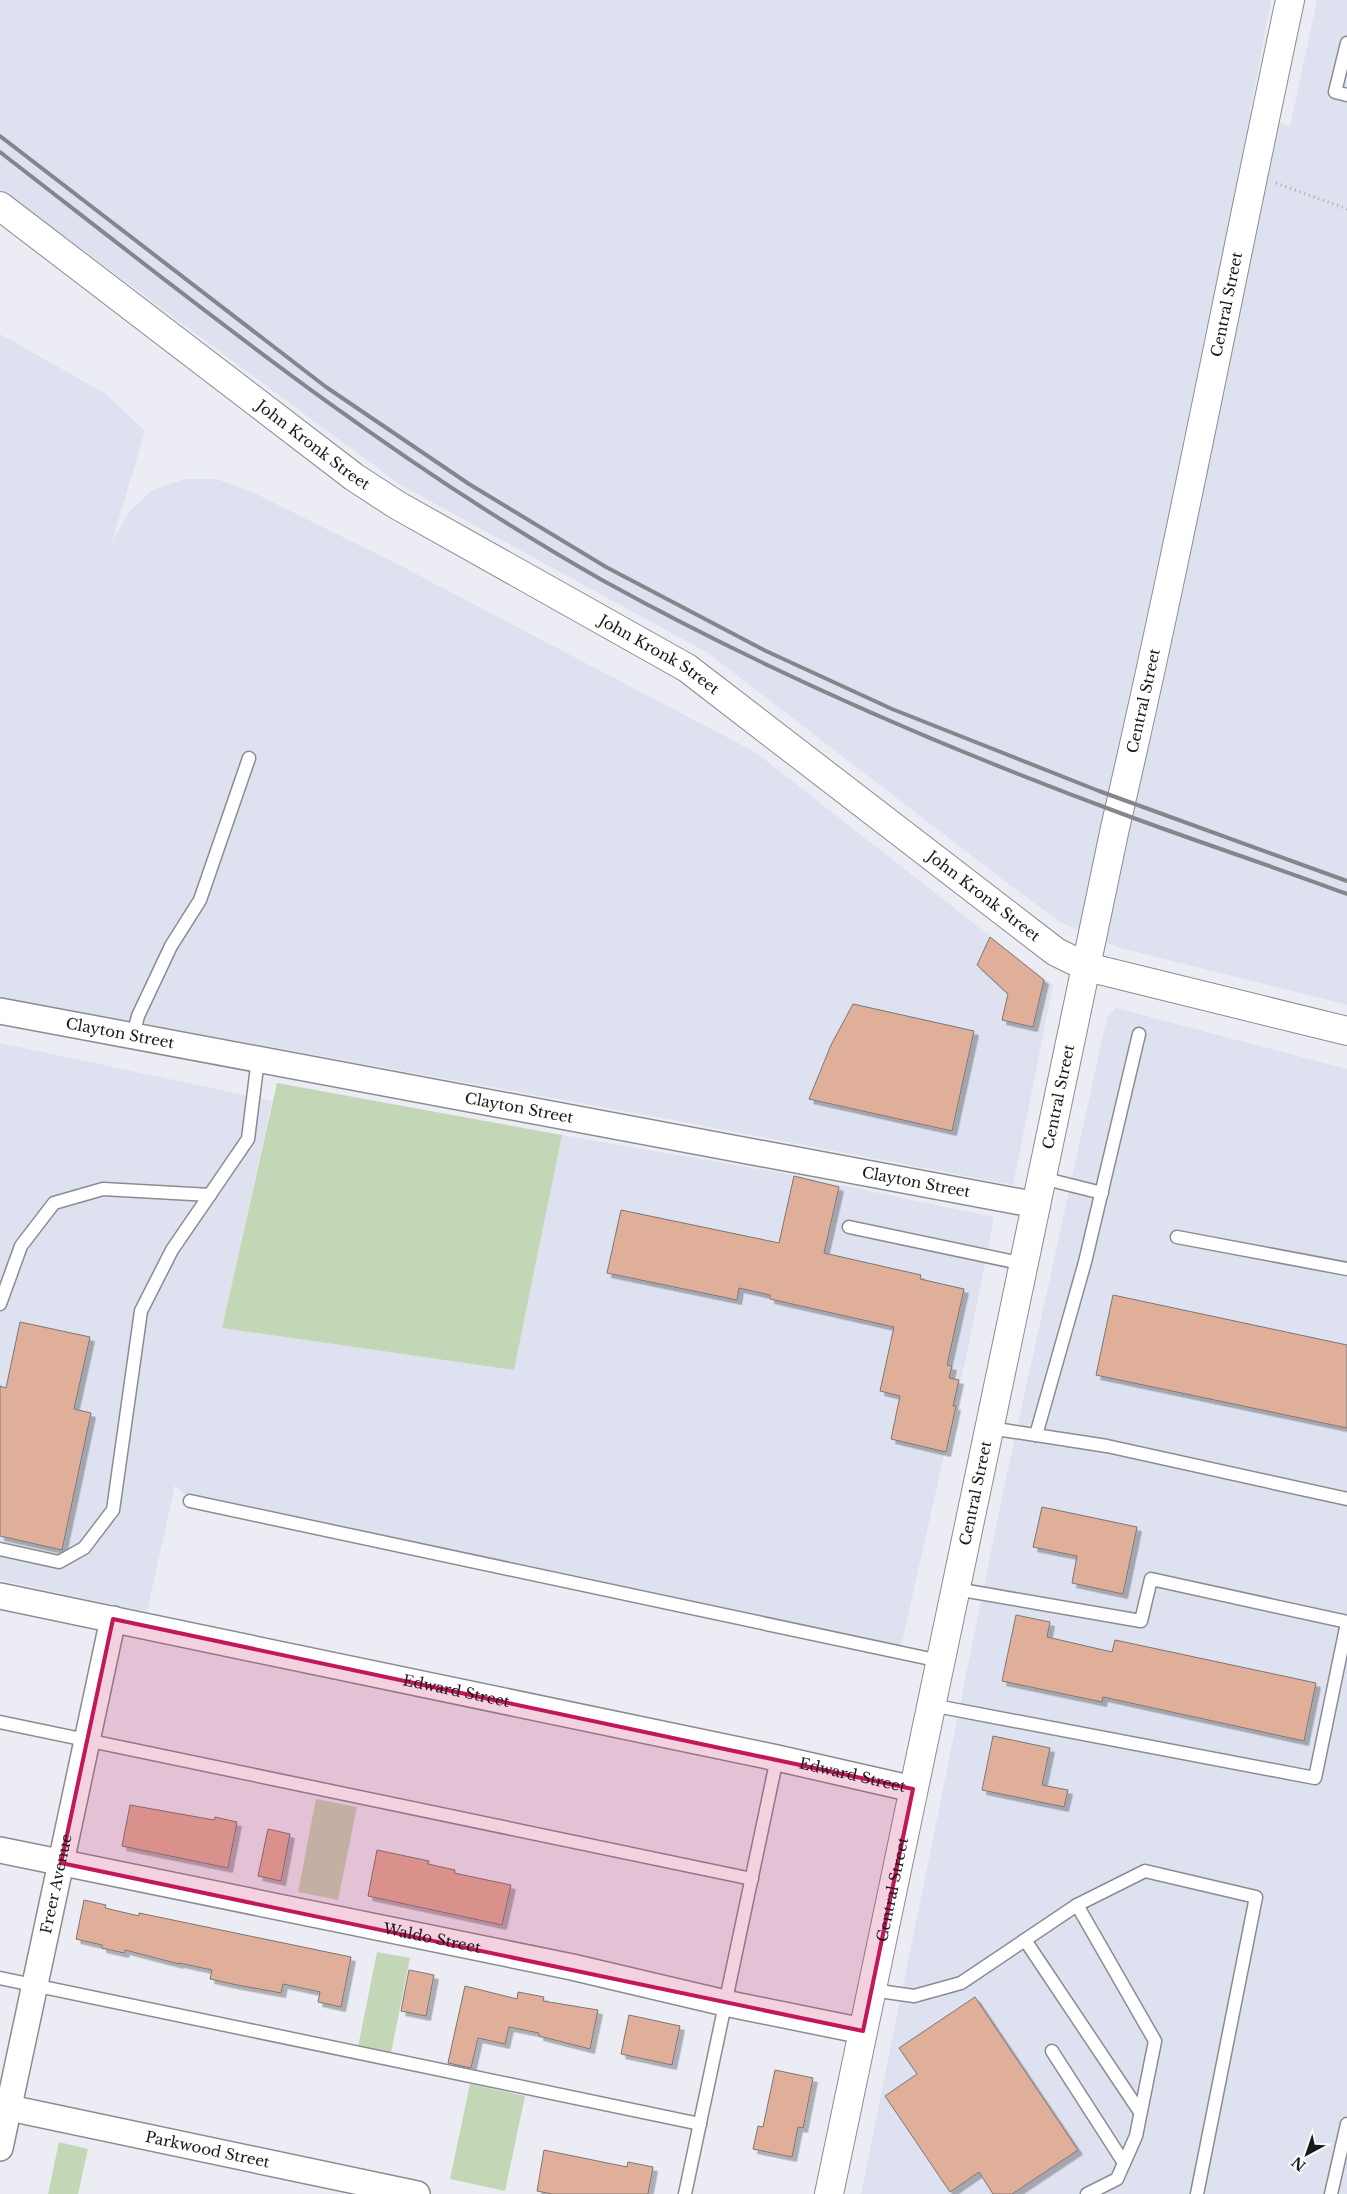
<svg xmlns="http://www.w3.org/2000/svg" width="1347" height="2194" viewBox="0 0 1347 2194" font-family="'Libre Baskerville',serif">
	<style>
		.built { fill: #dee1ef }
		.green { fill: #c3d6b6 }
		.building { fill: #e0af99; stroke: #7c7573; filter: url(#shadow) }
		.lines { fill: none; stroke-linecap: round; stroke-linejoin: round }
		.service-casing { stroke: #8a8c92; stroke-width: 15 }
		.minor-casing { stroke: #8a8c92; stroke-width: 28 }
		.tertiary-casing { stroke: #8a8c92; stroke-width: 30 }
		.path { stroke: #a5a6ab; stroke-width: 3; stroke-dasharray: 1 4; stroke-linecap: butt }
		.service { stroke: #fff; stroke-width: 12 }
		.minor { stroke: #fff; stroke-width: 25 }
		.tertiary { stroke: #fff; stroke-width: 28 }
		.rail { stroke: #85858a; stroke-width: 4 }
		.marked { fill: #c2185b; fill-opacity: 0.2; stroke: #c2185b; stroke-width: 4; stroke-linejoin: round }
		.labels { text-anchor: middle; stroke-width: 4; stroke-linejoin: round; paint-order: stroke }
		.street-label { font-size: 15px; fill: #19191c; stroke: #fafbff }
	</style>
	<defs>
		<filter id="shadow"><feDropShadow dx="4.5" dy="4.5" stdDeviation="0" flood-color="#0004"/></filter>
	</defs>
	<rect width="100%" height="100%" fill="#ecedf4"/>
	<g class="built">
		<polygon points="0,0 1271,0 1252,103 1249,110 1290,127 1317,0 1347,0 1347,1005 1117,947 1062,923 1019,892 708,653 399,484 0,189"/>
		<polygon points="0,334 106,394 145,431 112,542 129,512 152,490 185,479 216,479 250,491 403,567 755,752 1053,985 1013,1185 673,1120 0,998"/>
		<polygon points="1116,1008 1347,1069 1347,2194 861,2194 1003,1492 1107,1017"/>
		<polygon points="0,1043 272,1101 222,1328 514,1370 562,1135 793,1175 994,1217 968,1348 901,1647 185,1495 175,1485 147,1612 0,1580"/>
	</g>
	<g class="green">
		<polygon points="277,1083 562,1135 514,1370 222,1328"/>
		<polygon points="316,1799 357,1807 338,1900 298,1892"/>
		<polygon points="377,1952 410,1958 391,2053 358,2047"/>
		<polygon points="470,2084 525,2096 505,2191 450,2179"/>
		<polygon points="59,2142 88,2149 78,2194 48,2194"/>
	</g>
	<g class="building">
		<polygon points="990,937 1044,980 1033,1027 1002,1020 1008,994 977,965"/>
		<polygon points="853,1004 974,1031 952,1131 809,1099 831,1045"/>
		<polygon points="794,1176 839,1187 824,1253 921,1275 920,1279 964,1289 947,1365 952,1366 949,1378 959,1380 953,1406 956,1406 946,1452 891,1439 900,1396 880,1391 894,1327 770,1299 770,1295 739,1288 737,1300 607,1273 621,1210 779,1243"/>
		<polygon points="1113,1295 1347,1345 1347,1428 1096,1375"/>
		<polygon points="20,1322 90,1337 74,1409 91,1413 62,1550 0,1536 0,1386 6,1388"/>
		<polygon points="1042,1507 1137,1527 1123,1594 1072,1583 1077,1556 1033,1547"/>
		<polygon points="1016,1615 1050,1622 1047,1637 1112,1652 1115,1640 1316,1683 1304,1741 1103,1697 1102,1702 1002,1681"/>
		<polygon points="993,1736 1050,1748 1042,1785 1068,1790 1064,1807 982,1790"/>
		<polygon points="130,1805 214,1820 215,1817 237,1822 228,1868 122,1846"/>
		<polygon points="268,1829 290,1834 281,1881 258,1876"/>
		<polygon points="377,1850 429,1861 428,1864 455,1870 454,1873 511,1885 502,1925 368,1896"/>
		<polygon points="84,1900 106,1905 105,1908 139,1916 139,1913 351,1957 341,2007 318,2002 320,1992 283,1984 281,1993 237,1985 210,1979 212,1970 179,1963 179,1964 125,1950 124,1953 102,1948 102,1945 76,1939"/>
		<polygon points="409,1970 434,1975 426,2016 401,2011"/>
		<polygon points="465,1986 517,1999 518,1992 544,1997 543,2001 598,2010 590,2049 539,2036 539,2033 509,2027 505,2044 478,2038 471,2068 448,2063"/>
		<polygon points="975,1997 1078,2150 1012,2194 993,2194 979,2172 950,2192 885,2096 917,2074 899,2048"/>
		<polygon points="629,2015 680,2026 672,2065 621,2054"/>
		<polygon points="775,2070 813,2078 803,2128 798,2127 792,2157 753,2149 758,2126 763,2127"/>
		<polygon points="544,2150 627,2167 628,2162 653,2167 648,2194 552,2194 537,2191"/>
	</g>
	<g class="lines">
		<g class="service-casing">
			<g id="service">
				<polyline points="1347,43 1335,92 1347,95"/>
				<polyline points="133,1036 138,1016 171,946 200,900 249,758"/>
				<polyline points="1042,1178 1102,1193"/>
				<polyline points="849,1227 1024,1264"/>
				<polyline points="1177,1237 1347,1269"/>
				<polyline points="0,1304 21,1246 54,1203 103,1189 210,1195"/>
				<polyline points="990,1428 1107,1446 1347,1499"/>
				<polyline points="1036,1435 1085,1262 1139,1034"/>
				<polyline points="190,1501 940,1661"/>
				<polyline points="0,1549 59,1562 84,1548 113,1510 141,1311 172,1250 248,1139 258,1059"/>
				<polyline points="956,1589 1141,1621 1151,1579 1347,1622"/>
				<polyline points="931,1705 1315,1778 1347,1623"/>
				<polyline points="0,1722 752,1879"/>
				<polyline points="1077,1905 1145,1871 1256,1897 1197,2194"/>
				<polyline points="1025,1940 1140,2112"/>
				<polyline points="0,1978 700,2124"/>
				<polyline points="872,1990 914,1996 961,1983 1077,1905 1155,2041 1136,2136 1117,2179 1087,2194"/>
				<polyline points="1052,2051 1124,2163"/>
				<polyline points="685,2194 777,1758"/>
				<polyline points="1331,2194 1347,2124"/>
			</g>
		</g>
		<g class="minor-casing">
			<g id="minor">
				<path id="s1" d="M 0,1011 L 1037,1205"/>
				<path id="s2" d="M 0,1596 L 777,1758 L 913,1789"/>
				<path id="s3" d="M 0,1850 L 572,1967 L 725,2003 L 863,2031"/>
				<path id="s4" d="M 0,2106 L 417,2194"/>
				<path id="s5" d="M 0,2148 L 113,1619"/>
			</g>
		</g>
		<g class="tertiary-casing">
			<g id="tertiary">
				<path id="s6" d="M 0,206 L 354,477 L 397,505 L 687,668 L 1056,952 L 1087,967 L 1347,1031"/>
				<path id="s7" d="M 829,2194 L 1115,828 C 1179,553 1231,276 1290,0"/>
			</g>
		</g>
		<polyline class="path" points="1276,183 1347,209"/>
		<use href="#service" class="service"/>
		<use href="#minor" class="minor"/>
		<use href="#tertiary" class="tertiary"/>
		<g class="rail">
			<polyline points="0,136 326,387 469,484 606,567 766,651 892,709 1099,791 1347,881"/>
			<path d="M 0,152 C 195,303 386,458 602,580 C 768,672 942,747 1120,813 C 1195,841 1272,866 1347,894"/>
		</g>
	</g>
	<path class="marked" d="M 113,1619 L 913,1789 L 863,2031 L 61,1863 Z"/>
	<g class="labels">
		<g class="street-label">
			<text dy="5" stroke="none"><textPath href="#s7" startOffset="1931">Central Street</textPath></text>
			<text dy="5" stroke="none"><textPath href="#s6" startOffset="394">John Kronk Street</textPath></text>
			<text dy="5" stroke="none"><textPath href="#s6" startOffset="799">John Kronk Street</textPath></text>
			<text dy="5" stroke="none"><textPath href="#s7" startOffset="1526">Central Street</textPath></text>
			<text dy="5" stroke="none"><textPath href="#s6" startOffset="1204">John Kronk Street</textPath></text>
			<text dy="5" stroke="none"><textPath href="#s1" startOffset="122">Clayton Street</textPath></text>
			<text dy="5" stroke="none"><textPath href="#s7" startOffset="1121">Central Street</textPath></text>
			<text dy="5" stroke="none"><textPath href="#s1" startOffset="528">Clayton Street</textPath></text>
			<text dy="5" stroke="none"><textPath href="#s1" startOffset="932">Clayton Street</textPath></text>
			<text dy="5" stroke="none"><textPath href="#s7" startOffset="716">Central Street</textPath></text>
			<text dy="5" stroke="none"><textPath href="#s2" startOffset="466">Edward Street</textPath></text>
			<text dy="5" stroke="none"><textPath href="#s2" startOffset="871">Edward Street</textPath></text>
			<text dy="5" stroke="none"><textPath href="#s5" startOffset="270">Freer Avenue</textPath></text>
			<text dy="5" stroke="none"><textPath href="#s7" startOffset="311">Central Street</textPath></text>
			<text dy="5" stroke="none"><textPath href="#s3" startOffset="441">Waldo Street</textPath></text>
			<text dy="5" stroke="none"><textPath href="#s4" startOffset="212">Parkwood Street</textPath></text>
		</g>
	</g>
	<g transform="translate(1307 2154) rotate(220)" stroke="#fafbff" stroke-width="4" paint-order="stroke">
	<path d="M0-4L9 19L0 12L-9 19Z" fill="#19191c"/>
	<text y="-8" font-size="14" font-weight="bold" text-anchor="middle" fill="#19191c">N</text>
	</g>
</svg>
